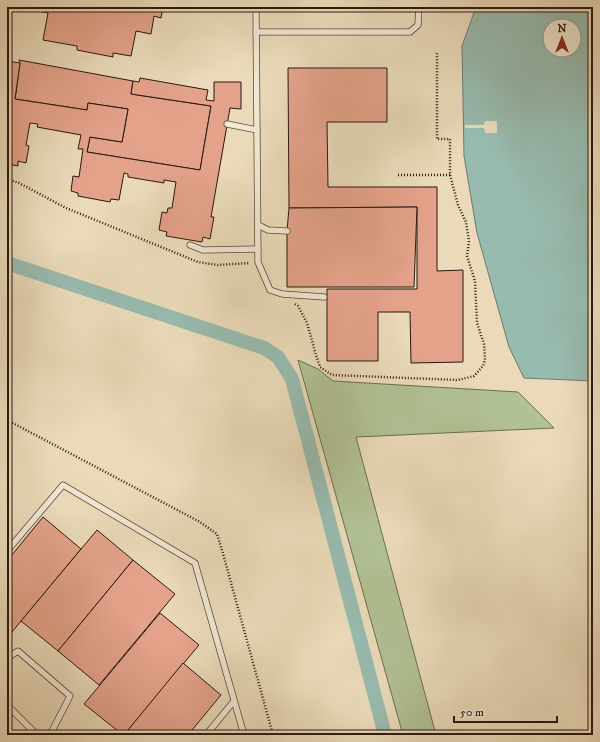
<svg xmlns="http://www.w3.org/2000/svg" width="600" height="742" viewBox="0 0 600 742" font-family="'IM FELL DW Pica',serif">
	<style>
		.green { fill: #b1c194; stroke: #6d6d52 }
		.water { fill: #98bbaf; stroke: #6c7a70; fill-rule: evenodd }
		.pier { fill: #eadab9 }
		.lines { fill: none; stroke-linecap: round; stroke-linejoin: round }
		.canal { stroke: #98bbaf; stroke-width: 14 }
		.building { fill: #e4a28a; stroke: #291911 }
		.lane-casing { stroke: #59493b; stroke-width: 7 }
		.path { stroke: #291911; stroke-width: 2.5; stroke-dasharray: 1 2; stroke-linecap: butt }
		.lane { stroke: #f1e7d2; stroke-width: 5.5 }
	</style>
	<rect width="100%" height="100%" fill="#eadab9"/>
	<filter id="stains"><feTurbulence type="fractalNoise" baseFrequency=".005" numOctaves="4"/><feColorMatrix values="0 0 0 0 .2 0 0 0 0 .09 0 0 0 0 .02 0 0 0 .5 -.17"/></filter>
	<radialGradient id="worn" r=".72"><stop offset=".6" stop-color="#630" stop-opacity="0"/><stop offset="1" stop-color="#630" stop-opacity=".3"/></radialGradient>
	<polygon class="green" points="298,360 318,369 333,381 518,392 554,428 356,437 436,735 403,735"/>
	<path class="water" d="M 476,7 L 593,7 L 593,381 L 524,378 L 509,347 L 477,233 L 464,156 L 462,46 ZM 550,26 L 574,26 L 574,50 L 550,50 Z"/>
	<polygon class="pier" points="485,121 497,121 497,133 485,133 484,128 465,128 465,125 484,125"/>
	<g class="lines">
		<polyline class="canal" points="7,263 264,348 278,357 292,379 385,735"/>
	</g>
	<g class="building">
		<polygon points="39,7 163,7 161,18 154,16 151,34 136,31 131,56 113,53 113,57 77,50 77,46 43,40 48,13 38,11"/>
		<polygon points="19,60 133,81 131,94 211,106 200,170 87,152 90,137 122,142 128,109 88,103 87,110 15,99 20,63"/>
		<polygon points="7,61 20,63 15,99 87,110 88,103 128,109 122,142 90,137 87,152 200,170 211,106 131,94 133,81 139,82 140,78 208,90 206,100 214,101 214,82 241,82 241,109 230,108 211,217 214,217 210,239 203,237 202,242 166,236 167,232 159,230 162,212 167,213 168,208 172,208 176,182 164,180 164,183 128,177 128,174 124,173 119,200 111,199 110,202 78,196 78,193 71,191 73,176 79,177 83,149 78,149 81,135 37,127 38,124 30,123 26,145 29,146 26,163 18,161 18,166 7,164"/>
		<polygon points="288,68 387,68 387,122 327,122 328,187 437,187 437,271 463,270 463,362 411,363 410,312 378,312 378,361 327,361 327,289 417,289 417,207 289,208"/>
		<polygon points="417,207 414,287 287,287 287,231 289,208"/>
		<polygon points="43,517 81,549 7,638 7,561"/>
		<polygon points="97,530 133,560 58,651 21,621"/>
		<polygon points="133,560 175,594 99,685 58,651"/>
		<polygon points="160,613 199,645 124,735 123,735 84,704"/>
		<polygon points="183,663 221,695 188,735 124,735"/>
	</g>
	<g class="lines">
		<g class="lane-casing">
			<g id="lane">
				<polyline points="256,7 258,262 270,290 282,294 324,297"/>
				<polyline points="256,32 410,32 418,25 419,7"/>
				<polyline points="227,124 257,130"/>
				<polyline points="258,225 268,230 287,231"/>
				<polyline points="190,245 203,250 258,249"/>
				<polyline points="7,551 63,485 195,563 244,735"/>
				<polyline points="7,658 18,651 70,696 50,735"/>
				<polyline points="7,705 37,735"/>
				<polyline points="206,735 234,701"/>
			</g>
		</g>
		<g class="path">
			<polyline points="398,175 450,175"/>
			<polyline points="7,179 19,183 66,208 198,262 218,265 250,263"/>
			<polyline points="295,304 298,306 307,323 316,355 320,367 332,375 458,380 474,376 483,366 485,360 484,344 477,323 475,281 467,256 469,241 466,222 458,205 450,175 450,139 437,139 437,53"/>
			<polyline points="7,420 200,522 217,534 222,550 273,735"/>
		</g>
		<use href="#lane" class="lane"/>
	</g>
	<rect width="600" height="742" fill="none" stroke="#eadab9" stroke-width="24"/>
	<rect x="8" y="8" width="584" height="726" fill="none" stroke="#291911" stroke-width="2"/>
	<rect x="12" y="12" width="576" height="718" fill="none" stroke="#291911"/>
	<g transform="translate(562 38)"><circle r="19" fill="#f1e7d2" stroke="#a19585"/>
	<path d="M0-3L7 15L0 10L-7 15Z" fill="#8f2418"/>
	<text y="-6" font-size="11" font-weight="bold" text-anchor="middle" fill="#291911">N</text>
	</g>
	<path d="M454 716v6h103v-6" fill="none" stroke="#291911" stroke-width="2"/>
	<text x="460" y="716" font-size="12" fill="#291911" stroke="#f1e7d2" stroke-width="3" paint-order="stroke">50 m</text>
	<rect width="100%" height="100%" filter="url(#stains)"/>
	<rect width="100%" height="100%" fill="url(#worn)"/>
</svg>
